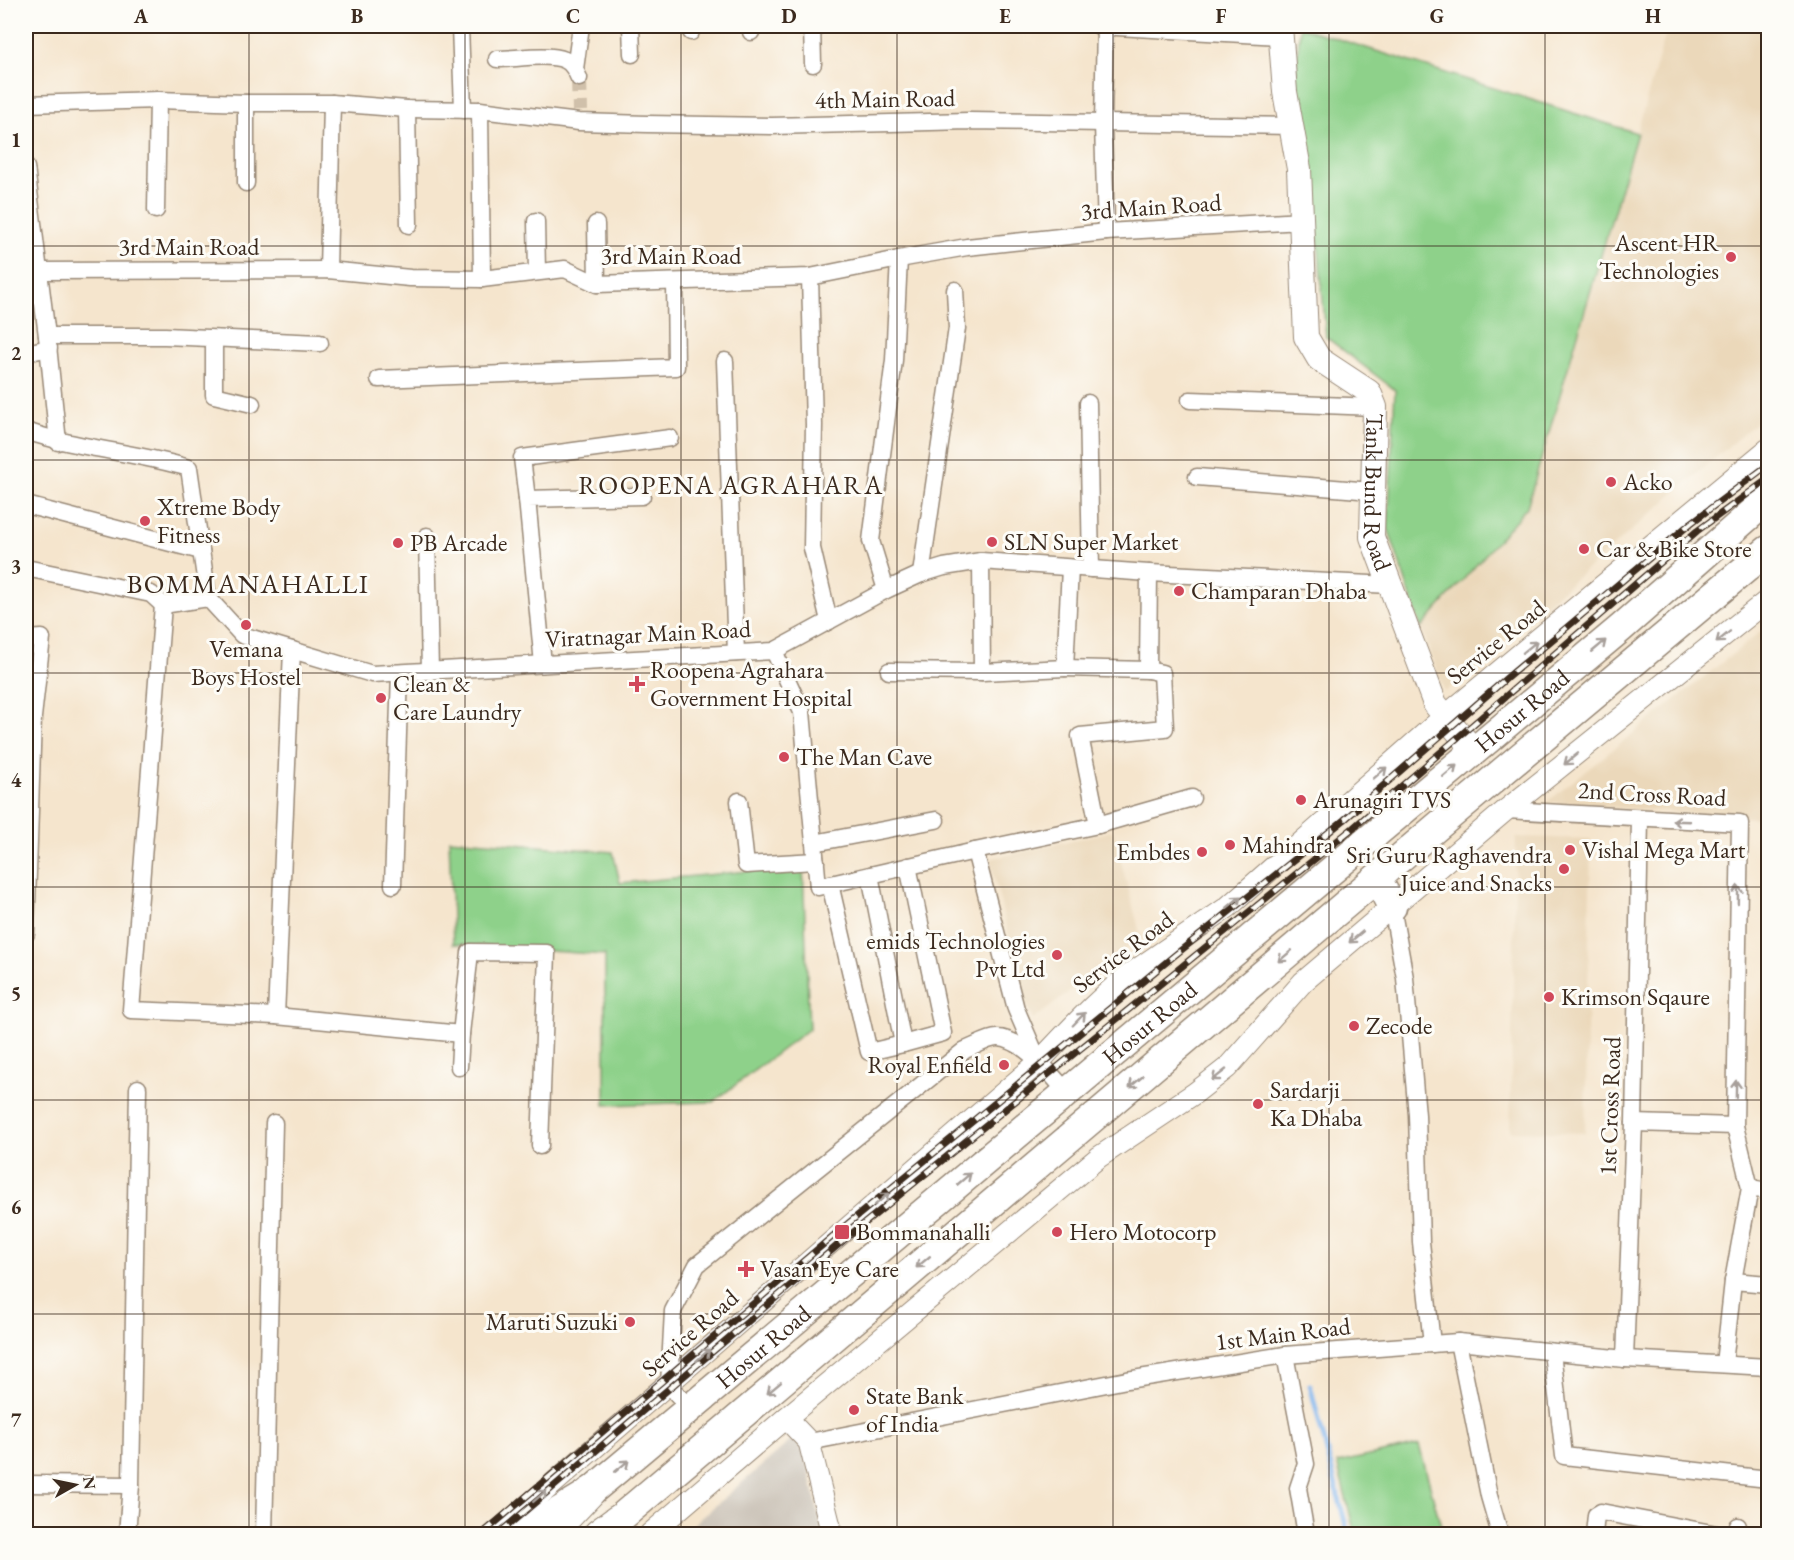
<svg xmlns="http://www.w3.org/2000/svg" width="1794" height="1560" viewBox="0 0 1794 1560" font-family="'EB Garamond',serif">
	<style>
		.built { fill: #ebd8ba }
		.industrial { fill: #cbc3b8 }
		.green { fill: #8ed18a; stroke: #647e54; stroke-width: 1.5 }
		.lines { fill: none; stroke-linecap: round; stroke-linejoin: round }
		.stream { stroke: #7eb3ec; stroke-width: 5 }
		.minor-tunnel { stroke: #d0c0aa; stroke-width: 16; stroke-dasharray: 16 8; stroke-linecap: butt }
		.minor-casing { stroke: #988876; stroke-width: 19 }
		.tertiary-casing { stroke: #988876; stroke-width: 23 }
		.secondary-casing { stroke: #988876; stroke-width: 26 }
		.trunk-casing { stroke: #988876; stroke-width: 31 }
		.motorway-casing { stroke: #988876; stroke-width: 32 }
		.minor { stroke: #fff; stroke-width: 16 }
		.tertiary { stroke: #fff; stroke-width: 21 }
		.secondary { stroke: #fff; stroke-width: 24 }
		.trunk { stroke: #fff; stroke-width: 28 }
		.motorway { stroke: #fff; stroke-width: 30 }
		.rail-casing { stroke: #3b2a1e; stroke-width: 7 }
		.rail { stroke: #fdfcf7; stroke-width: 4.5; stroke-dasharray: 14; stroke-linecap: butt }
		.oneway { stroke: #a79f9a }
		.grid { fill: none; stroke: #3b2a1e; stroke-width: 1.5; stroke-opacity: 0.55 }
		.poi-dot { fill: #d1495b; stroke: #fdfcf7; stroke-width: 2 }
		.labels { text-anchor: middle; stroke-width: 6; stroke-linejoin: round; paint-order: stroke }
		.street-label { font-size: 24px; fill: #3b2a1e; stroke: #fdfcf7 }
		.poi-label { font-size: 24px; fill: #3b2a1e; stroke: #fdfcf7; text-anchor: start }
		.neighbourhood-label { font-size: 26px; letter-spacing: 1.5px; fill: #3b2a1e; stroke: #fdfcf7 }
		.quarter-label { font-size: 27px; letter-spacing: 1.5px; fill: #3b2a1e; stroke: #fdfcf7 }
		.neatline { fill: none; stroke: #3b2a1e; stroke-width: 2 }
		.grid-label { font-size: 20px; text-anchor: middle; font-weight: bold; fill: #3b2a1e }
	</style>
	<rect width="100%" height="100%" fill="#fdfcf7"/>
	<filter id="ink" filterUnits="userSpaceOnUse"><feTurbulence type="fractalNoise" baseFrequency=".0167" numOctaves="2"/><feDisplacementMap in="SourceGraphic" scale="12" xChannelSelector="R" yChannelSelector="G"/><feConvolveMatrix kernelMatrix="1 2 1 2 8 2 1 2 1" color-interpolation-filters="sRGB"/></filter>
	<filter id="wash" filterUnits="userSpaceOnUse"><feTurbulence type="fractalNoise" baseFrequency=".008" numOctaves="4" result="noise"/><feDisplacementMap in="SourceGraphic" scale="24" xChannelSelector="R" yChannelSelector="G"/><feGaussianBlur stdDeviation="1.35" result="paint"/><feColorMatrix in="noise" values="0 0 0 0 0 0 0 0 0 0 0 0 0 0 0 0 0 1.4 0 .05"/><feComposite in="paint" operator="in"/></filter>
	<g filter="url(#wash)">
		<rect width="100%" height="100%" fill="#f5e5cd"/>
		<g class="built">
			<polygon points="1668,26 1768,26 1768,412 1445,692 1421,628 1527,507"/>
			<polygon points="1768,626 1768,819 1547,802"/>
			<polygon points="1113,831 1141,937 1033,1020 1025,1003 990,859"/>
			<polygon points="1516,837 1591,839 1585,1133 1510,1131"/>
		</g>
		<polygon class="industrial" points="793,1439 806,1456 823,1534 682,1534"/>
		<g class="green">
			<polygon points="1300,27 1637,133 1527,507 1421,628 1388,528 1395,390 1326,337 1312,167 1295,79"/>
			<polygon points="449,839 613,852 620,883 803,866 809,1029 713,1102 605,1105 605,955 453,944"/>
			<polygon points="1419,1445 1443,1534 1355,1534 1337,1463"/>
		</g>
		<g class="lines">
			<polyline class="stream" points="1310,1385 1348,1534"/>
		</g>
	</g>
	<g filter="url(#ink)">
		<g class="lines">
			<polyline class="minor-tunnel" points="579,78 580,111"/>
			<g class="minor-casing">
				<g id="minor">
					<polyline points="460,26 463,110"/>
					<polyline points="631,26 632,54"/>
					<polyline points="690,26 691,32"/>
					<polyline points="751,26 751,32"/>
					<polyline points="812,26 813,64"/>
					<polyline points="1099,26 1280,36"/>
					<polyline points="1105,26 1103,123 1106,232"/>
					<path d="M 497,59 C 515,59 548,53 565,60 C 572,63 576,71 579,78"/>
					<polyline points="575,69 581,26"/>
					<polyline points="26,104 158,100 246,103 332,103 407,109 480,110 579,122 647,124 772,126 969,121 1291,126"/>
					<polyline points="407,109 409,225"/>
					<polyline points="480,110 482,279"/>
					<polyline points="26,167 47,336 58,442"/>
					<polyline points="246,183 246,103"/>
					<polyline points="156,210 158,100"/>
					<polyline points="536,221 537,272"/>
					<polyline points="596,224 597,284"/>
					<polyline points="328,270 332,103"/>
					<polyline points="39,271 328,270 410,278 482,279 565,269 597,284 810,277 899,259 967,247 1106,232 1302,221"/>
					<polyline points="810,277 814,425 812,548 829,621"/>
					<polyline points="26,297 41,295"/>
					<polyline points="47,336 165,336 320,343"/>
					<polyline points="214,339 214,395 252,404"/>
					<polyline points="26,353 49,348"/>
					<polyline points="725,361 736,653"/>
					<polyline points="379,379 676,367 675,283"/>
					<polyline points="1190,400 1375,407"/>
					<polyline points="1088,403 1091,569"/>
					<path d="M 26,431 C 79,449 135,452 189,468 L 208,598 L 242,635 L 372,674 L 774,651 L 886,590 L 921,574 L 944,567 L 981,561 L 1149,573 L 1391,585"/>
					<polyline points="1197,477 1372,491"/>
					<polyline points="527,499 522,458 670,438"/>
					<polyline points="26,505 201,551"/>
					<polyline points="427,536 430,671"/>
					<polyline points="981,561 982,672 1065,668 1070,568"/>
					<polyline points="26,568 151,594 163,605"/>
					<polyline points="921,574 957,328 955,290"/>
					<polyline points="886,590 871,541 894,360 899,259"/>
					<polyline points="163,605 131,1010 276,1016 461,1034 470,952 547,953 540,1146"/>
					<polyline points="163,605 208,598"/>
					<polyline points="26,639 42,638 33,717 26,934"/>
					<polyline points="774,651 802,712 818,887 975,851 1016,1009 1038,1060"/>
					<polyline points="543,664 527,499 642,496"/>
					<polyline points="1065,668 1148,670"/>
					<polyline points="889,671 982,672"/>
					<polyline points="739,801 746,865 816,861"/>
					<polyline points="1506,810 1740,823 1735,1126 1750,1188 1733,1281 1724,1364"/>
					<polyline points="1098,825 1192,798"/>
					<polyline points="814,843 936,820"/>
					<polyline points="975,851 1098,825 1080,736 1165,728 1162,673 1148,670 1149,573"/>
					<polyline points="870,875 903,1044 943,1033 908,866"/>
					<polyline points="830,884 869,1052 903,1044"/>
					<polyline points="393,885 400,673"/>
					<polyline points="1392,907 1405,978 1417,1115 1421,1242 1432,1344"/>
					<polyline points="276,1016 292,650"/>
					<polyline points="459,1067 461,1034"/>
					<polyline points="1634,1123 1735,1126"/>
					<polyline points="1750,1188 1768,1191"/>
					<polyline points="1733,1281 1768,1284"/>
					<polyline points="1458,1342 1489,1496 1500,1534"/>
					<polyline points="1552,1352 1564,1456 1768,1479"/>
					<polyline points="1285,1355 1306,1464 1298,1488 1306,1534"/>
					<polyline points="1625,1359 1634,1123 1640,819"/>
					<path d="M 690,1409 L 669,1385 L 673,1311 L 697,1265 L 965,1050 C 974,1047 988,1038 997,1038 C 1023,1038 1051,1075 1068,1093"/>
					<polyline points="809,1442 1127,1380 1285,1355 1458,1342 1625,1359 1768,1367"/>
					<polyline points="26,1484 131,1485"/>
					<polyline points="1738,1526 1739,1534"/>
					<polyline points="127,1534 131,1485 138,1088"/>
					<polyline points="264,1534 274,1123"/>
					<polyline points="1594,1534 1596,1515 1601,1512 1717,1534"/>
				</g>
			</g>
			<g class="tertiary-casing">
				<g id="tertiary">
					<polyline points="786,1418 809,1442 832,1534"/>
					<path d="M 495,1534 L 1039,1062 C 1067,1032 1094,1003 1126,977 L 1228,907 L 1444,717 L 1768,449"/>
					<polyline points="650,1534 786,1418 1099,1157 1195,1093 1227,1068 1303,982 1506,810 1768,600"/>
				</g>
			</g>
			<g class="secondary-casing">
				<g id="secondary">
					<path id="s1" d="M 1280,26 L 1285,92 L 1299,169 L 1306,337 L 1319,359 L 1369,392 L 1375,407 L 1372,537 L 1435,704 L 1474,751"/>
				</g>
			</g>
			<g class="trunk-casing">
				<g id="trunk">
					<polyline points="1377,878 1392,907"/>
					<path id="s2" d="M 522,1534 L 589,1493 L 1621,628 L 1768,499"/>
					<polyline points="608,1534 618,1520 1458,809 1768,550"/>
				</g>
			</g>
			<g class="motorway-casing">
				<g id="motorway">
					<polyline points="550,1534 589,1493"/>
					<polyline points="599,1534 618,1520"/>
				</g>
			</g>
			<use href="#minor" class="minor"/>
			<use href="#tertiary" class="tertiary"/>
			<use href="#secondary" class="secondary"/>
			<use href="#trunk" class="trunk"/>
			<use href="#motorway" class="motorway"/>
			<g class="rail-casing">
				<g id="rail">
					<polyline points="482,1534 839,1231 1175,955 1344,820 1509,676 1691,523 1768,465"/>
					<polyline points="498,1534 845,1239 1353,828 1697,531 1768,479"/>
				</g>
			</g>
			<use href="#rail" class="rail"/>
		</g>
		<defs><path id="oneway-shaft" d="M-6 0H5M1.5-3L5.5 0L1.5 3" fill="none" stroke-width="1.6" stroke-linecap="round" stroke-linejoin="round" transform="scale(1.5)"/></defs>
		<g class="oneway">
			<use href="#oneway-shaft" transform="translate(1723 637) rotate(141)"/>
			<use href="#oneway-shaft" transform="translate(1599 646) rotate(-40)"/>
			<use href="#oneway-shaft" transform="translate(1530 647) rotate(-39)"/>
			<use href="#oneway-shaft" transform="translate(1571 759) rotate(141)"/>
			<use href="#oneway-shaft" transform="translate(1450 771) rotate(-40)"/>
			<use href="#oneway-shaft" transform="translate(1380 773) rotate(-41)"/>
			<use href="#oneway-shaft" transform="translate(1681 821) rotate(-178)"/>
			<use href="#oneway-shaft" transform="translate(1738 894) rotate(-89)"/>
			<use href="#oneway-shaft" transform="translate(1234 902) rotate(-40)"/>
			<use href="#oneway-shaft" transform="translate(1356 937) rotate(140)"/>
			<use href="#oneway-shaft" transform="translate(1285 956) rotate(140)"/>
			<use href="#oneway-shaft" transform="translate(1079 1019) rotate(-46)"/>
			<use href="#oneway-shaft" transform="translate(1219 1075) rotate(142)"/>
			<use href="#oneway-shaft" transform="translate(1136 1082) rotate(140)"/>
			<use href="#oneway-shaft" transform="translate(1736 1089) rotate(-89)"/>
			<use href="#oneway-shaft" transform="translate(964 1179) rotate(-40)"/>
			<use href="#oneway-shaft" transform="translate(882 1199) rotate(-41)"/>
			<use href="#oneway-shaft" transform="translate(923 1262) rotate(140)"/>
			<use href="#oneway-shaft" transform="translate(703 1355) rotate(-41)"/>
			<use href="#oneway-shaft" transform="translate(774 1388) rotate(140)"/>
			<use href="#oneway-shaft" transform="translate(622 1466) rotate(-40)"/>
			<use href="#oneway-shaft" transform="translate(540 1496) rotate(-41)"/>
		</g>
	</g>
	<path class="grid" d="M 249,26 L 249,1534M 465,26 L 465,1534M 681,26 L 681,1534M 897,26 L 897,1534M 1113,26 L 1113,1534M 1329,26 L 1329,1534M 1545,26 L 1545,1534M 26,246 L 1768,246M 26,460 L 1768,460M 26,673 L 1768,673M 26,887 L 1768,887M 26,1100 L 1768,1100M 26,1314 L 1768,1314"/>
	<g class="poi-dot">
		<circle cx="1731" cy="257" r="6"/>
		<circle cx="1611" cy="482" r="6"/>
		<circle cx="145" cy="521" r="6"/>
		<circle cx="992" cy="542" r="6"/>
		<circle cx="398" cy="543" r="6"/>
		<circle cx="1584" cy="549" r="6"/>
		<circle cx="1179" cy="591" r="6"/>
		<circle cx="246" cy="625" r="6"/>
		<path d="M634 675h6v6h6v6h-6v6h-6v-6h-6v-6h6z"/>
		<circle cx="381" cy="698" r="6"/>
		<circle cx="784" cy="757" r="6"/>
		<circle cx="1301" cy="800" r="6"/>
		<circle cx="1230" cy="845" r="6"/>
		<circle cx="1570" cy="850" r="6"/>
		<circle cx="1202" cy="852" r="6"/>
		<circle cx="1564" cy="869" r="6"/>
		<circle cx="1057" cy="955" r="6"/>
		<circle cx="1549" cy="997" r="6"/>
		<circle cx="1354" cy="1026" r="6"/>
		<circle cx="1004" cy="1065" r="6"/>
		<circle cx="1258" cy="1104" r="6"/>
		<rect x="834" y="1224" width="16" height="16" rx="3"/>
		<circle cx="1057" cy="1232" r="6"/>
		<path d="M743 1260h6v6h6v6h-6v6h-6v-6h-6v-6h6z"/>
		<circle cx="630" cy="1322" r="6"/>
		<circle cx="854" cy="1410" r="6"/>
	</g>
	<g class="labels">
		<g class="street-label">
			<text transform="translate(885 99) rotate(-1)" y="8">4th Main Road</text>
			<text transform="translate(1151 207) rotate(-4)" y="8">3rd Main Road</text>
			<text x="189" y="255">3rd Main Road</text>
			<text x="671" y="264">3rd Main Road</text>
			<text dy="8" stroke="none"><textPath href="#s1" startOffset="500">Tank Bund Road</textPath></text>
			<text transform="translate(648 634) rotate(-3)" y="8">Viratnagar Main Road</text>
			<text transform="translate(1496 642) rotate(-39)" y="8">Service Road</text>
			<text dy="8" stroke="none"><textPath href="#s2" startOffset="1296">Hosur Road</textPath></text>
			<text transform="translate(1652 794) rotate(3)" y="8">2nd Cross Road</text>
			<text transform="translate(1123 952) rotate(-37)" y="8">Service Road</text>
			<text dy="8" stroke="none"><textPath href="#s2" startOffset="810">Hosur Road</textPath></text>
			<text transform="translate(1610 1106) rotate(-88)" y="8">1st Cross Road</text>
			<text transform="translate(690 1333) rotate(-41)" y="8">Service Road</text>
			<text transform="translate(1283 1334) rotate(-7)" y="8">1st Main Road</text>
			<text dy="8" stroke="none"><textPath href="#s2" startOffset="306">Hosur Road</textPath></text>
		</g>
		<g class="poi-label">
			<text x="1719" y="251" text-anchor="end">Ascent HR<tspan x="1719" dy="28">Technologies</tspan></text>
			<text x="1623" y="490">Acko</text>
			<text x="157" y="515">Xtreme Body<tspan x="157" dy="28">Fitness</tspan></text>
			<text x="1004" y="550">SLN Super Market</text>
			<text x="410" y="551">PB Arcade</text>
			<text x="1596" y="557">Car &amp; Bike Store</text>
			<text x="1191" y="599">Champaran Dhaba</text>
			<text x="246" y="657" text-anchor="middle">Vemana<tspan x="246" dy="28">Boys Hostel</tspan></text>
			<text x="650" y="678">Roopena Agrahara<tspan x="650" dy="28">Government Hospital</tspan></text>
			<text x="393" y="692">Clean &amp;<tspan x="393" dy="28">Care Laundry</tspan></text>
			<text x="796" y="765">The Man Cave</text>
			<text x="1313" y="808">Arunagiri TVS</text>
			<text x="1242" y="853">Mahindra</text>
			<text x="1582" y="858">Vishal Mega Mart</text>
			<text x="1190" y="860" text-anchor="end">Embdes</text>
			<text x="1552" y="863" text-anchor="end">Sri Guru Raghavendra<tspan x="1552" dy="28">Juice and Snacks</tspan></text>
			<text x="1045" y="949" text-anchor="end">emids Technologies<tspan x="1045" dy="28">Pvt Ltd</tspan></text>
			<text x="1561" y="1005">Krimson Sqaure</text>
			<text x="1366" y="1034">Zecode</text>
			<text x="992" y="1073" text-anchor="end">Royal Enfield</text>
			<text x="1270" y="1098">Sardarji<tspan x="1270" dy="28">Ka Dhaba</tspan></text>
			<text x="856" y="1240">Bommanahalli</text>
			<text x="1069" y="1240">Hero Motocorp</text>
			<text x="760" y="1277">Vasan Eye Care</text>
			<text x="618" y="1330" text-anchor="end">Maruti Suzuki</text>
			<text x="866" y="1404">State Bank<tspan x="866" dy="28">of India</tspan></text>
		</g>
		<g class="neighbourhood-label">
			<text x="731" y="494">ROOPENA AGRAHARA</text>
		</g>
		<g class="quarter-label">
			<text x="248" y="593">BOMMANAHALLI</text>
		</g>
	</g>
	<rect width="1794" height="1560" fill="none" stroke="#fdfcf7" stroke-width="66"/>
	<g transform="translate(75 1485) rotate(81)" stroke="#fdfcf7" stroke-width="4.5" paint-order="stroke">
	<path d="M0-4.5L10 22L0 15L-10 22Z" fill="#3b2a1e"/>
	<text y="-9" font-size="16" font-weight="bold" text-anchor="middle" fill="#3b2a1e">N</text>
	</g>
	<rect x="33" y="33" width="1728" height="1494" class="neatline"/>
	<g class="grid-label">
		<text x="141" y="23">A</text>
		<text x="357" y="23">B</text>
		<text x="573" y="23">C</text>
		<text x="789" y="23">D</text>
		<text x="1005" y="23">E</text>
		<text x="1221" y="23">F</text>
		<text x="1437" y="23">G</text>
		<text x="1653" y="23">H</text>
		<text x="16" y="147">1</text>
		<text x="16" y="360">2</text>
		<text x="16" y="573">3</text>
		<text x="16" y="787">4</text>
		<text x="16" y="1000">5</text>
		<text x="16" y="1214">6</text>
		<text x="16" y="1427">7</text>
	</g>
</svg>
